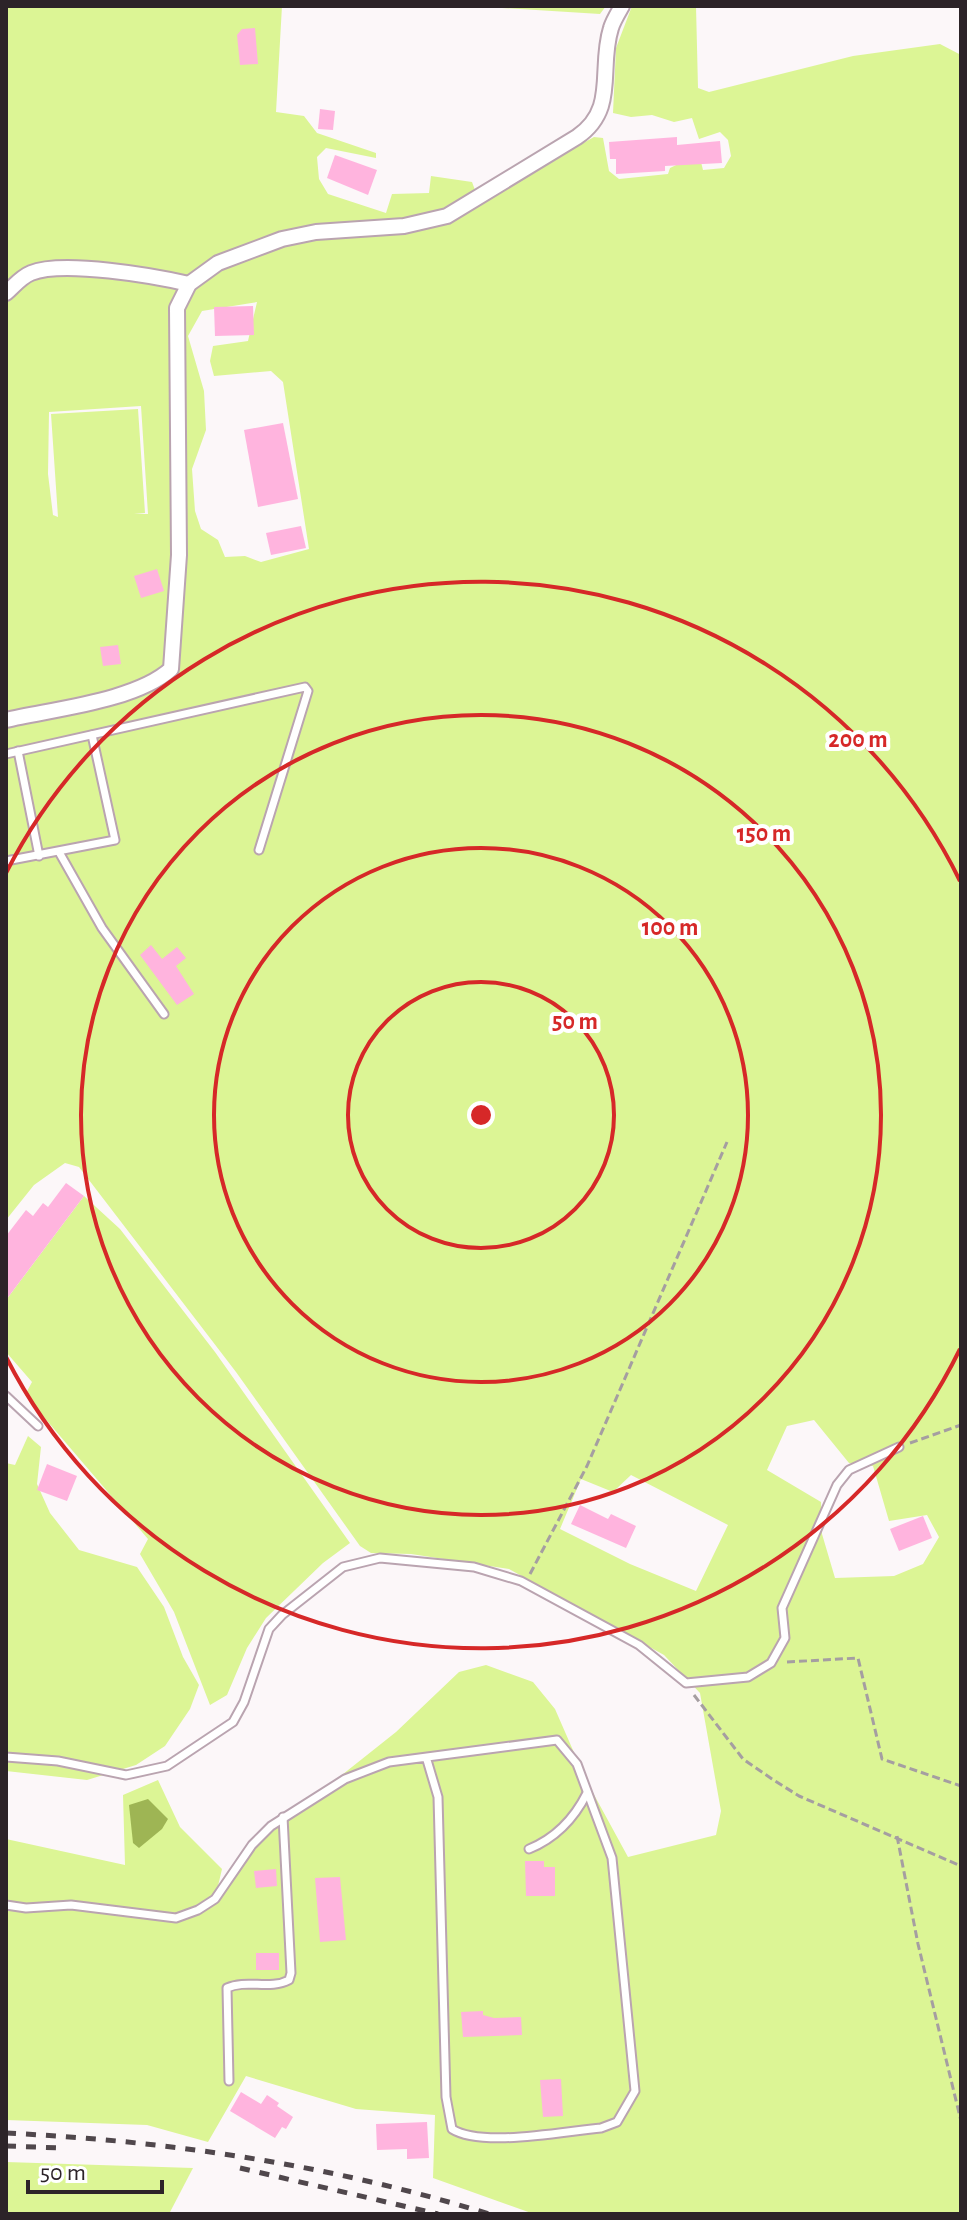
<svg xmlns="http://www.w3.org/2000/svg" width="967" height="2220" viewBox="0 0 967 2220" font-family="'Alegreya Sans',sans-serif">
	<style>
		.green { fill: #dcf595; fill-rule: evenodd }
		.water { fill: #9eb554 }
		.building { fill: #ffb4de }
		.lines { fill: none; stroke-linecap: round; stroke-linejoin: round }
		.lane-casing { stroke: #baa4b0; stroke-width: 11 }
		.street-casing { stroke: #baa4b0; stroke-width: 18 }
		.path { stroke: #a59ea1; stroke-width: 3; stroke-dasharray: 8 4; stroke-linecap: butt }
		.lane { stroke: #fff; stroke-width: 7 }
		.street { stroke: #fff; stroke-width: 14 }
		.rail { stroke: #50474c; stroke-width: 5; stroke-dasharray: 10 10; stroke-linecap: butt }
		.ring { fill: none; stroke: #d62828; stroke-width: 4 }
		.centre { fill: #d62828; stroke: #fff; stroke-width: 4 }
		.ring-label { font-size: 24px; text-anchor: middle; font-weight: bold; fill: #d62828; stroke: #fff; stroke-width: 8; stroke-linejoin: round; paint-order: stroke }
	</style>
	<rect width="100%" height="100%" fill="#fcf7f9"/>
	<g class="green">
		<path d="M 6,6 L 282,6 L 276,112 L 304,116 L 317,133 L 376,153 L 376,158 L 326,148 L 317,157 L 319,179 L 328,194 L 386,213 L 392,194 L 429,193 L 431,176 L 472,182 L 475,190 L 444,212 L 460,212 L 594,137 L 603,138 L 609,171 L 619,179 L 668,174 L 670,168 L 699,154 L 703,170 L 724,168 L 731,156 L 728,140 L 720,132 L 699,139 L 692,118 L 674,122 L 652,115 L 631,117 L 613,113 L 616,48 L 632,6 L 696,6 L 698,88 L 709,92 L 853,56 L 940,44 L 961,55 L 961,2214 L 534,2214 L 433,2178 L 435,2115 L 356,2109 L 246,2076 L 208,2142 L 147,2125 L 6,2120 L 6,1839 L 125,1865 L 123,1795 L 158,1780 L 180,1827 L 222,1869 L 218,1886 L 234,1877 L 255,1844 L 396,1732 L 459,1672 L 486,1665 L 533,1682 L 555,1709 L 586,1780 L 628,1857 L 716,1835 L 721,1811 L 700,1693 L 664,1655 L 509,1569 L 411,1554 L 371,1553 L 360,1546 L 236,1372 L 79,1167 L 65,1163 L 34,1185 L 6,1220 ZM 257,302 L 248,341 L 213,346 L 210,361 L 214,376 L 271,371 L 283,382 L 309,549 L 261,562 L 245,556 L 225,557 L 218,540 L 201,529 L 195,511 L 192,469 L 206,430 L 204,391 L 188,336 L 202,311 ZM 141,406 L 148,514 L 134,514 L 145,513 L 138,409 L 51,414 L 58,517 L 53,515 L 48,474 L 49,412 ZM 814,1420 L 849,1463 L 873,1466 L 889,1521 L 927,1515 L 939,1537 L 923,1564 L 894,1576 L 835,1578 L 822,1534 L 821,1502 L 767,1470 L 787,1426 ZM 631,1475 L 728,1525 L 696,1591 L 630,1564 L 560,1529 L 581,1479 L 613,1492 Z"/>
		<polygon points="470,6 606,6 600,14"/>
		<polygon points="84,1196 120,1229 215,1352 350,1543 323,1563 266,1618 247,1648 227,1695 210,1705 174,1612 140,1554 148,1539 25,1395 32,1382 6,1352 6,1300"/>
		<polygon points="28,1436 41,1447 37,1484 50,1513 79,1550 137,1567 164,1607 183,1657 199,1685 190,1709 165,1746 136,1765 87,1780 6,1771 6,1463 15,1465"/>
		<polygon points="6,2162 193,2168 169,2214 6,2214"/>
	</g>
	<polygon class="water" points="148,1799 168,1819 162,1829 139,1848 133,1843 129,1805"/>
	<g class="building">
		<polygon points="255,28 258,64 240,65 237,35 242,29"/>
		<polygon points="320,109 335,111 333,130 318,129"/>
		<polygon points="677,137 677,145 720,141 722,163 665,166 665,171 616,174 616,159 610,159 609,142"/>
		<polygon points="335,155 377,170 368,195 327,178"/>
		<polygon points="253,306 254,335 215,336 214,307"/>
		<polygon points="283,423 298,499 258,507 244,430"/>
		<polygon points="301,526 306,548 271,555 266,533"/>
		<polygon points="157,569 164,591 141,598 134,576"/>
		<polygon points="118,645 121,664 103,666 100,647"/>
		<polygon points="151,945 162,959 177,947 186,958 176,966 194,994 177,1005 140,955"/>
		<polygon points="66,1183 84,1196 6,1300 6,1236 26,1210 33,1216 43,1203 48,1207"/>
		<polygon points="47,1464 77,1476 67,1501 37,1490"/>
		<polygon points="580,1505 608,1519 611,1514 636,1526 626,1548 571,1524"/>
		<polygon points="923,1516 932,1538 899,1551 890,1529"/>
		<polygon points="525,1861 544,1861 544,1867 555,1867 555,1896 526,1896"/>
		<polygon points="276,1869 277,1886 256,1888 254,1871"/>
		<polygon points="340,1877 346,1940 320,1942 315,1878"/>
		<rect x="256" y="1953" width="23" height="17"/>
		<polygon points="483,2011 483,2015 494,2018 521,2017 522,2035 463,2037 461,2012"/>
		<polygon points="561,2079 563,2116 543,2117 540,2080"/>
		<polygon points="241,2092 261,2104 267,2095 279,2103 277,2106 293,2117 286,2129 282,2127 275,2138 230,2111"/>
		<polygon points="427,2122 429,2158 407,2159 407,2149 377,2150 376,2124"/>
	</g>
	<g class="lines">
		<g class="lane-casing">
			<g id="lane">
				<polyline points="18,751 39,856"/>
				<polyline points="6,754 305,687 308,691 259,850"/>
				<polyline points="59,852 102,928 164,1014"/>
				<polyline points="6,861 115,840 92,735"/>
				<polyline points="6,1396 38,1426"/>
				<polyline points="6,1757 58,1761 126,1775 167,1766 233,1722 244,1702 269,1629 282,1615 343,1567 380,1558 474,1567 521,1581 639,1645 686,1683 748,1677 771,1663 785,1638 782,1608 837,1485 849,1470 899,1447"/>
				<path d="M 529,1849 C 556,1838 574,1819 587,1793"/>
				<path d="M 6,1905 L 26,1908 L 71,1905 L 176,1918 L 198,1910 L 215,1899 L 252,1845 L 271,1826 L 345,1779 L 389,1762 L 557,1740 L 577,1764 L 612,1858 L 635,2091 L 617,2122 L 601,2128 C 564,2131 482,2148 452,2129 L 446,2097 L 438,1797 L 427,1760"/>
				<path d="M 229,2081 L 227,1988 C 246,1979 270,1990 289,1980 L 291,1973 L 283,1817"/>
			</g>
		</g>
		<g class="street-casing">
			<g id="street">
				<path d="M 6,293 C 14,286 21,277 31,273 C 63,260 155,276 189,284"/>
				<path d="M 6,720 C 53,709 136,701 171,669 L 179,555 L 177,308 L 189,284 L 218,263 L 282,239 L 316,232 L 404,226 L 447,216 L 577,137 C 618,109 598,69 611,28 C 613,21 618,13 622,6"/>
			</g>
		</g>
		<g class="path">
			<polyline points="910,1443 961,1425"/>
			<polyline points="530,1574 587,1466 727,1142"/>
			<polyline points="787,1662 858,1658 882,1759 961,1786"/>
			<polyline points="694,1695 743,1759 772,1779 799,1796 961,1866"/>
			<polyline points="897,1836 918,1944 961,2121"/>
		</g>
		<use href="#lane" class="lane"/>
		<use href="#street" class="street"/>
		<g class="rail">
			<path d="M 6,2133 C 170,2141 332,2165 489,2214"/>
			<polyline points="6,2146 61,2148"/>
			<polyline points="240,2168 438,2214"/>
		</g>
	</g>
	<g class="ring">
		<circle cx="481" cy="1115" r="133"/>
		<circle cx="481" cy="1115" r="267"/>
		<circle cx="481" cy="1115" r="400"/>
		<path d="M960 1349A533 533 0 0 1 6 1357M6 873A533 533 0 0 1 960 881"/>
	</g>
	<circle cx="481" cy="1115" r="12" class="centre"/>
	<g class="ring-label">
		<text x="858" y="747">200 m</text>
		<text x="764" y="841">150 m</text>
		<text x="670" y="935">100 m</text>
		<text x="575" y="1029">50 m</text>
	</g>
	<rect width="967" height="2220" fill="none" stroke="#2c2328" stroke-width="16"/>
	<path d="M28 2180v12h134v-12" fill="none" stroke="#2c2328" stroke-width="4"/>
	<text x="40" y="2180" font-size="24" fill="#2c2328" stroke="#ffffff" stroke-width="6" paint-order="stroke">50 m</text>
</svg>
